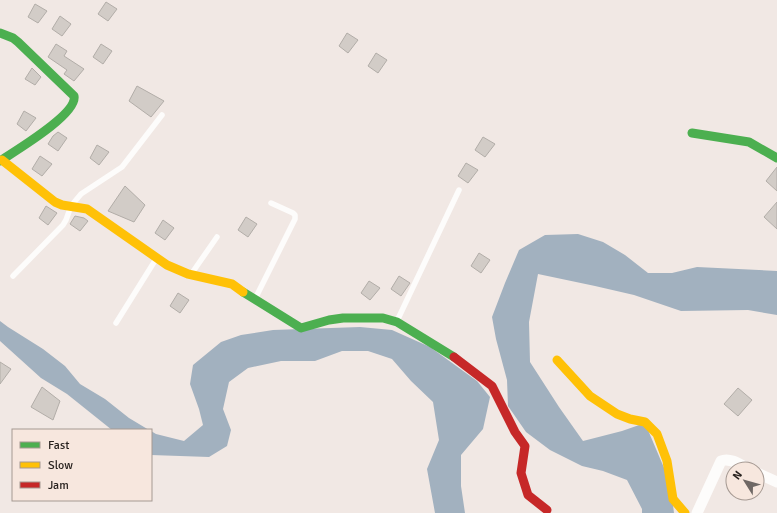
<svg xmlns="http://www.w3.org/2000/svg" width="777" height="513" viewBox="0 0 777 513" font-family="Signika,sans-serif">
	<style>
		.water { fill: #a2b1bf }
		.building { fill: #d2ccc7; stroke: #b2ada8 }
		.lines { fill: none; stroke-linecap: round; stroke-linejoin: round }
		.lane { stroke: #fdfcfb; stroke-width: 5.5 }
		.street { stroke: #fdfcfb; stroke-width: 11 }
		.fast { stroke: #4caf50; stroke-width: 9 }
		.slow { stroke: #ffc107; stroke-width: 9 }
		.jam { stroke: #c62828; stroke-width: 9 }
	</style>
	<rect width="100%" height="100%" fill="#f1e8e4"/>
	<g class="water">
		<polygon points="578,234 603,242 625,255 648,273 672,273 697,267 777,271 777,315 748,310 681,311 634,295 595,286 538,274 529,322 530,362 559,407 583,441 622,431 645,423 670,482 674,513 642,513 642,509 627,480 603,471 582,466 550,450 526,432 508,406 507,380 496,339 492,317 505,283 519,250 545,235"/>
		<polygon points="0,321 8,327 43,349 65,366 80,384 105,399 129,418 149,430 112,430 67,394 41,378 0,341"/>
		<polygon points="360,327 392,330 430,347 477,381 490,397 483,429 461,455 461,486 465,513 435,513 427,469 439,440 433,402 411,381 392,359 368,351 342,351 315,361 281,361 248,368 229,382 223,409 231,430 227,446 209,457 151,455 151,431 156,434 184,441 203,425 199,409 190,384 193,365 221,342 241,335 273,330"/>
	</g>
	<g class="building">
		<polygon points="106,2 117,9 108,21 98,14"/>
		<polygon points="35,4 47,11 38,23 28,17"/>
		<polygon points="60,16 71,24 62,36 52,29"/>
		<polygon points="347,33 358,40 348,53 339,46"/>
		<polygon points="56,44 67,51 64,56 84,69 74,81 64,74 67,70 48,57"/>
		<polygon points="101,44 112,51 103,64 93,57"/>
		<polygon points="376,53 387,60 378,73 368,66"/>
		<polygon points="32,68 41,77 35,85 25,79"/>
		<polygon points="137,86 164,101 151,117 129,101"/>
		<polygon points="24,111 36,118 26,131 17,124"/>
		<polygon points="58,132 67,138 58,151 48,144 53,136"/>
		<polygon points="483,137 495,144 485,157 475,150"/>
		<polygon points="97,145 109,152 99,165 90,158"/>
		<polygon points="40,156 52,164 42,176 32,169"/>
		<polygon points="466,163 478,170 468,183 458,176"/>
		<polygon points="777,167 777,191 766,181"/>
		<polygon points="125,186 145,205 134,222 108,211"/>
		<polygon points="777,202 777,229 764,217"/>
		<polygon points="46,206 57,213 48,225 39,218"/>
		<polygon points="75,216 84,218 88,221 80,231 70,224"/>
		<polygon points="246,217 257,224 248,237 238,230"/>
		<polygon points="163,220 174,228 165,240 155,233"/>
		<polygon points="479,253 490,260 481,273 471,266"/>
		<polygon points="399,276 410,283 401,296 391,289"/>
		<polygon points="369,281 380,288 370,300 361,293"/>
		<polygon points="178,293 189,300 180,313 170,306"/>
		<polygon points="0,362 11,369 0,384"/>
		<polygon points="42,387 60,401 53,420 31,407"/>
		<polygon points="738,388 752,400 738,416 724,404"/>
	</g>
	<g class="lines">
		<g class="lane">
			<polyline points="192,273 217,237"/>
			<polyline points="13,276 63,225 66,220 71,206 81,194 122,167 162,115"/>
			<polyline points="255,299 295,219 295,215 293,213 271,203"/>
			<polyline points="397,321 459,190"/>
			<polyline points="116,323 156,259"/>
		</g>
		<g class="street">
			<polyline points="757,473 777,482"/>
			<path d="M 697,513 L 721,461 C 730,457 741,465 748,469"/>
		</g>
		<g class="fast">
			<path d="M 0,33 L 13,38 L 18,42 L 74,96 C 78,114 15,151 0,161"/>
			<polyline points="692,133 749,142 777,158"/>
			<polyline points="243,292 301,328 329,320 343,318 383,318 397,322 454,357"/>
		</g>
		<g class="slow">
			<polyline points="2,160 55,202 62,205 87,209 167,265 188,274 232,284 243,292"/>
			<polyline points="557,360 590,396 617,414 630,419 645,422 657,434 667,461 673,499 685,513"/>
		</g>
		<polyline class="jam" points="454,357 492,386 515,432 525,446 521,473 528,495 547,510"/>
	</g>
	<rect x="12" y="429" width="140" height="72" fill="#f7e7de" stroke="#a59992"/>
	<rect x="20" y="442" width="20" height="6" fill="#4caf50" stroke="#a59992"/>
	<text x="48" y="449" font-size="12" fill="#292320">Fast</text>
	<rect x="20" y="462" width="20" height="6" fill="#ffc107" stroke="#a59992"/>
	<text x="48" y="469" font-size="12" fill="#292320">Slow</text>
	<rect x="20" y="482" width="20" height="6" fill="#c62828" stroke="#a59992"/>
	<text x="48" y="489" font-size="12" fill="#292320">Jam</text>
	<g transform="translate(745 481) rotate(307)"><circle r="19" fill="#f7e7de" stroke="#a59992"/>
	<path d="M0-3L7 15L0 10L-7 15Z" fill="#6f6865"/>
	<text y="-6" font-size="11" font-weight="bold" text-anchor="middle" fill="#292320">N</text>
	</g>
</svg>
